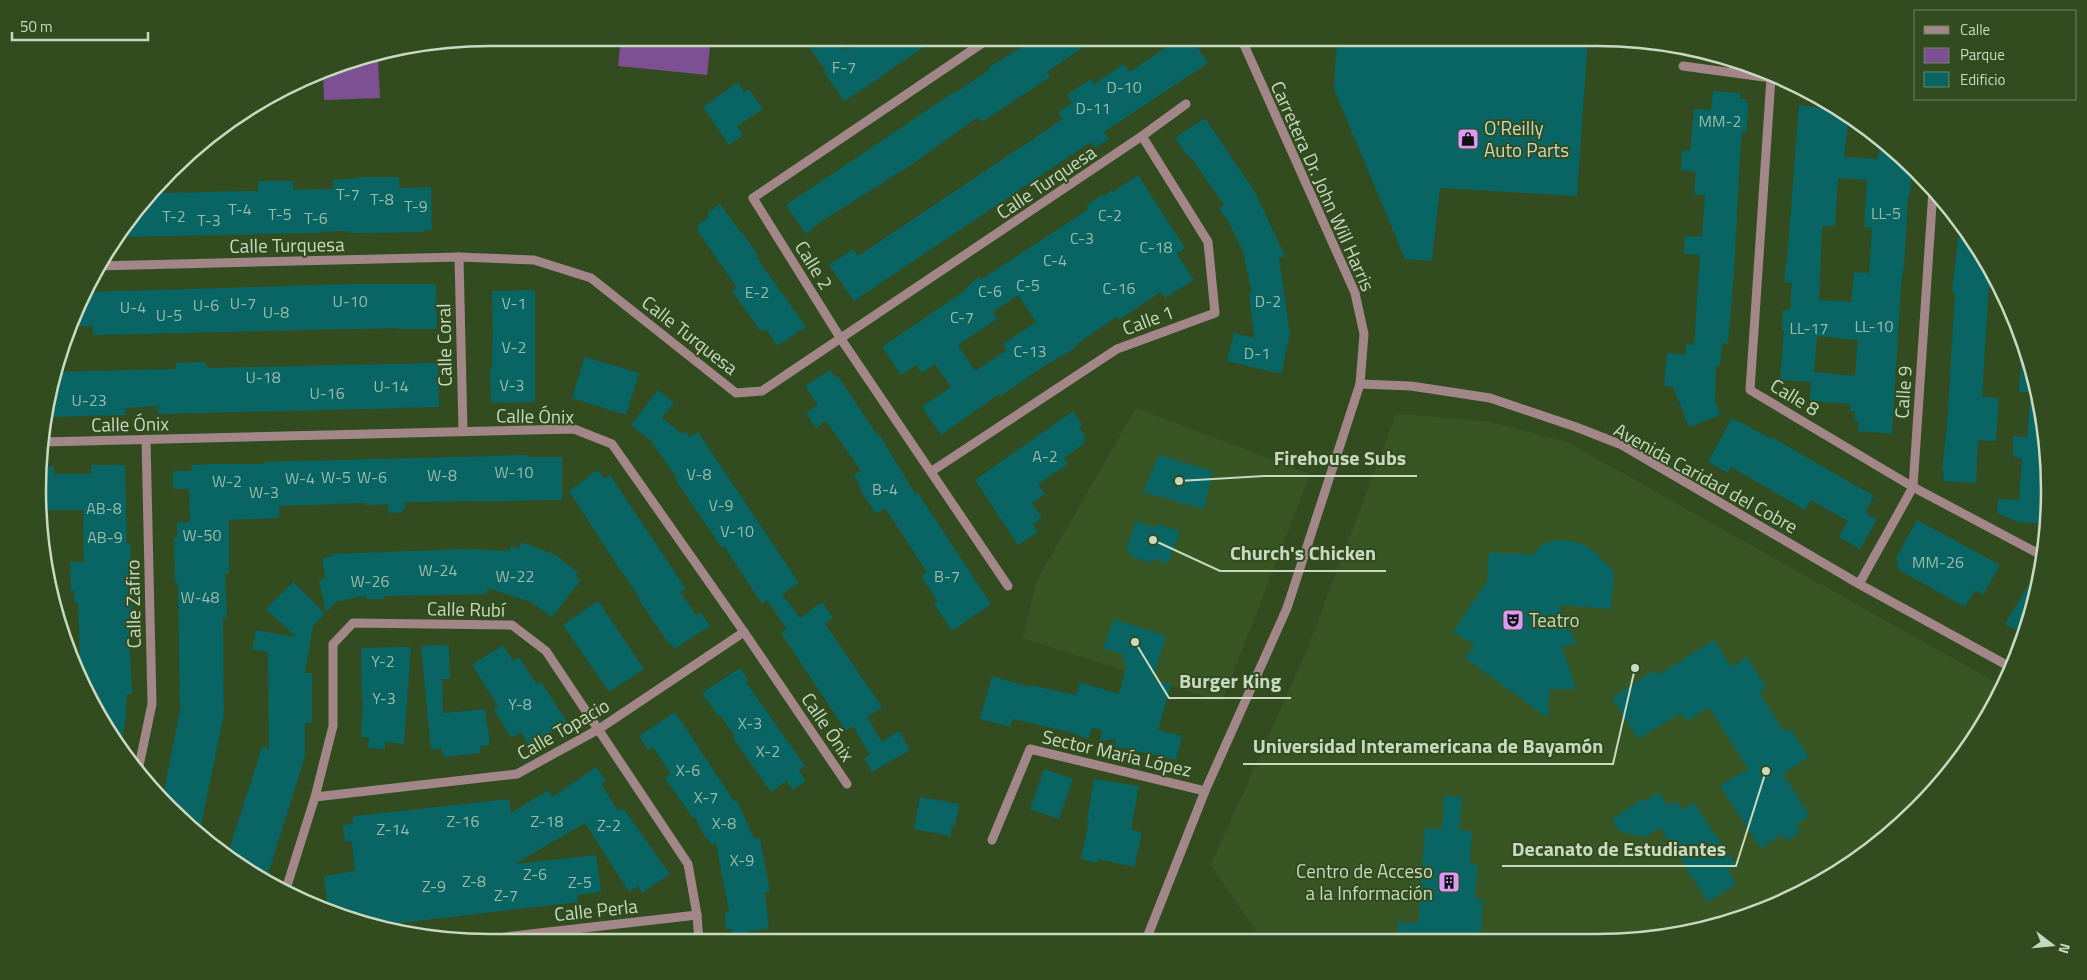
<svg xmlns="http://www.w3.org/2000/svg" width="2087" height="980" viewBox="0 0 2087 980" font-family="'Titillium Web',sans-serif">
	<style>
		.built { fill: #385623 }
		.green { fill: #7d4f93 }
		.building { fill: #096464; fill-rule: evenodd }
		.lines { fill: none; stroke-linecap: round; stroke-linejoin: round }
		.minor { stroke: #a28688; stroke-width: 9 }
		.labels { text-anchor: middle; stroke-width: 4; stroke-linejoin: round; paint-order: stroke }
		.number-label { font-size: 16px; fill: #99bca9 }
		.poi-label { font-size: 19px; fill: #c9d9c0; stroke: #324c20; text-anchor: start }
		.street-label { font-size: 19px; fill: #c9d9c0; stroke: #324c20 }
		.rim { fill: none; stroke: #c9d9c0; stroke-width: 2.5 }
		.leader { fill: none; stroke: #c9d9c0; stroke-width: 2 }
		.callout-dot { fill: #c9d9c0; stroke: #324c20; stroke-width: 2 }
		.callout-label { font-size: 20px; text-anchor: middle; font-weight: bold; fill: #c9d9c0; stroke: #324c20; stroke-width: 4; stroke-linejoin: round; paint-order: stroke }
	</style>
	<rect width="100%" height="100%" fill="#324c20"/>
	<g class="built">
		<polygon points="1136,408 1310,474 1222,702 1023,638 1036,582"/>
		<polygon points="1396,414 1486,421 1567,442 2002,686 1956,765 1873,849 1770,908 1656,939 1262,940 1211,865 1307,650"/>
	</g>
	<g class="green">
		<polygon points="621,38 711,38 707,75 618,66"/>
		<polygon points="378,60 380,98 324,100 323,71 344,62"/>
	</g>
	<g class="building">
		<polygon points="802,38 837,38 845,50 863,38 937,38 897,65 874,82 844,101 824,72 826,71"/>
		<polygon points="1037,38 1096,38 1047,72 1050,77 982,122 978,117 911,165 822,221 806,234 786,205 954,92 955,93 990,69 989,67"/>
		<polygon points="1180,38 1191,38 1208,63 1104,132 1109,139 1095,148 1091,142 854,301 829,265 853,249 858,256 1063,119 1058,112 1072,103 1067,95 1091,79 1094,84 1124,64 1130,72"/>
		<polygon points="1337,38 1588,38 1577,196 1440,188 1432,261 1405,259 1334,89"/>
		<polygon points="738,82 744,92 749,89 763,109 737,126 743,135 729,145 703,107"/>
		<polygon points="1713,91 1740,93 1740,99 1746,99 1746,103 1748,103 1748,113 1746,133 1742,132 1740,155 1734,272 1728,344 1722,343 1720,366 1716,366 1715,400 1720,415 1689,427 1673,387 1664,386 1667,353 1685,355 1686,344 1694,345 1700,255 1684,254 1685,236 1702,237 1705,195 1694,194 1696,172 1681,170 1682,150 1690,151 1694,109 1711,110"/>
		<path d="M 1799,105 L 1841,110 L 1849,114 L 1844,157 L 1878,159 L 1880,140 L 1912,166 L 1910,195 L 1908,195 L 1905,254 L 1901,286 L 1892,434 L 1858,431 L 1859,421 L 1854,420 L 1855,411 L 1850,411 L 1851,404 L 1810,401 L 1811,382 L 1780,380 L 1784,331 L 1782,331 L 1783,310 L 1790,310 L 1792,283 L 1784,282 L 1786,261 L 1787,261 ZM 1838,178 L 1867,180 L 1864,227 L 1872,228 L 1869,273 L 1854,272 L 1851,302 L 1819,300 L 1822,226 L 1835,226 ZM 1817,336 L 1858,340 L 1855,376 L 1814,372 Z"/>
		<polygon points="1205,118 1255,192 1285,256 1279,257 1290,334 1281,374 1227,361 1234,333 1254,338 1249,293 1252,292 1243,252 1229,222 1219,209 1224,205 1193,160 1186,154 1175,138"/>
		<path d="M 1138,175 L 1185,248 L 1177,254 L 1194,280 L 1165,298 L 1160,292 L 1119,320 L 1116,317 L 1083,340 L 1076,345 L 1077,347 L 1041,368 L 1001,396 L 999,394 L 941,435 L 922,407 L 951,387 L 935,364 L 922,373 L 916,365 L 901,375 L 882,347 L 957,296 L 957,297 L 978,277 L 980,280 L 994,271 L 1089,209 L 1086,206 L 1103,194 L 1104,196 L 1112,190 L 1113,192 ZM 1018,295 L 1036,322 L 1003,344 L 1007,350 L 975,371 L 958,345 L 997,319 L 993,312 Z"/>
		<polygon points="366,177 399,177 399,188 431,187 432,230 424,230 424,232 349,233 348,231 321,232 321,233 120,237 156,193 258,191 258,181 293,181 293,190 333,189 333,180"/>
		<polygon points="720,204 741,233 743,233 759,257 757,258 806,327 777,346 766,329 761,332 732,291 737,288 697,230 699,228 697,225 709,217 707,213"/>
		<polygon points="1960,222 1973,238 1990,269 1982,397 1999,398 1996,441 1978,440 1976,483 1943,481 1944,471 1942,471 1947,427 1955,292 1952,292"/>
		<polygon points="353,284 436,284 437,329 396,329 396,328 93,335 93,326 75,326 88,292"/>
		<polygon points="535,290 535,402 491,403 490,368 492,368 492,342 493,342 492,291"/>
		<polygon points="2022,343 2041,401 2050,490 2046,524 2018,522 1997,513 1998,499 2019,500 2022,458 2013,457 2013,436 2027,437 2031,392 2019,392"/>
		<polygon points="585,357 639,373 626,415 572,398"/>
		<polygon points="206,362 207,368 438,363 439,407 161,414 158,413 158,406 125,408 126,415 45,417 46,402 57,372 176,369 175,363"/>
		<polygon points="830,370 836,378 838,376 877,435 879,434 916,495 918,493 991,604 952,631 934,604 938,602 921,576 927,572 885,508 876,514 859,488 861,487 854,475 861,471 841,442 826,421 816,428 806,413 818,405 805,386"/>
		<polygon points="658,390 674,402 662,418 682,434 686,431 689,437 698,432 799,583 782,594 800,618 822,602 833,618 825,624 882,707 867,717 882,742 899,731 910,750 872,772 864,758 870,755 853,726 846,731 781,633 787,629 767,600 762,604 724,546 722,548 675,479 677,478 651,441 631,425"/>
		<polygon points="1073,411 1082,425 1079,427 1086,438 1083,440 1085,443 1064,458 1068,464 1038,484 1045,494 1032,503 1042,518 1033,524 1038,532 1018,545 975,480"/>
		<polygon points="1732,418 1772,439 1773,438 1874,496 1865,513 1877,519 1860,549 1839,537 1848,521 1811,500 1805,510 1731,467 1728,473 1708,462"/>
		<polygon points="527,455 527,457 562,457 562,500 405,502 405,509 403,509 402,512 388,513 388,504 366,505 366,503 279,506 279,518 229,520 229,574 225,574 227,618 223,618 224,714 199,835 192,830 163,795 180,710 178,582 175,583 174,538 177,538 177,522 190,522 189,489 173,489 173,471 192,471 191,465 208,464 262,464 265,462"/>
		<polygon points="1159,455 1213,471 1204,509 1143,492"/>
		<polygon points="91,465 125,465 127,544 130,544 133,625 129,626 132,694 127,694 125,724 121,744 98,716 77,660 80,660 78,603 75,603 74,591 71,591 70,562 84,562 83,510 40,510 38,485 40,467 54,466 54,474 91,474"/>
		<polygon points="598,470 604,479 610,475 684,586 685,589 680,592 696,615 700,612 710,626 674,649 671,643 669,644 639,600 640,599 623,573 622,573 569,491"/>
		<polygon points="1917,520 2000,565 1983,595 1975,590 1965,607 1899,570 1896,558"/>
		<polygon points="1136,521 1156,528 1158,524 1180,531 1168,564 1153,559 1151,563 1129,556 1131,551 1126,549"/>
		<polygon points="1554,540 1573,541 1586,546 1595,552 1614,572 1611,609 1558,605 1576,643 1562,647 1576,689 1549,689 1548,718 1465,658 1475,645 1453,632 1487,581 1489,552 1532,555 1542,545"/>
		<polygon points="521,542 556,555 578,573 575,576 581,580 552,617 531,602 487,588 487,594 384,596 384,599 366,599 366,595 336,602 326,612 319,580 326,578 322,559 332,556 331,554 468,549 509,551 511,546 519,549"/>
		<polygon points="2038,569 2042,571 2041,578 2024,634 2005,624"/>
		<polygon points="293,582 325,613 313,626 305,673 312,673 312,723 305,723 305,757 267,877 228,853 262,747 269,749 268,652 252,649 256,630 296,637 266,609"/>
		<polygon points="598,601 644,669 609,692 563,625"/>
		<polygon points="1114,619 1166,636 1153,679 1171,684 1158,730 1182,736 1176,760 1114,746 1116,739 1100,741 1102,730 1092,728 1088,739 1069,732 1013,719 1010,727 980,719 992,676 1029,687 1030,685 1076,695 1080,682 1119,694 1127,663 1122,662 1124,655 1103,648"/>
		<polygon points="1714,640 1732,667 1747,657 1766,688 1759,692 1784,732 1790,728 1809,757 1783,774 1810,816 1796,825 1800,832 1786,841 1781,834 1761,849 1720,786 1748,769 1709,707 1687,721 1681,713 1638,739 1612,698 1655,670 1658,675"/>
		<polygon points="449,645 450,679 442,679 443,712 445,713 485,709 490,745 480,746 481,753 445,757 445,755 442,755 441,748 431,750 421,646"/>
		<polygon points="503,645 513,661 519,657 537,685 541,682 567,722 529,746 521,732 511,738 493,708 499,708 472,665"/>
		<polygon points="411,647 404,744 385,742 385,749 368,748 369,738 361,737 363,700 362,700 361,648"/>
		<polygon points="740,668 748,680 746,682 805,766 799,770 806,781 793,790 786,781 771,792 733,738 735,736 720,715 718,716 702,693"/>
		<polygon points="675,712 734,801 737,800 754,839 760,838 770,891 765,892 769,929 748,931 749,937 732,939 732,929 726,929 725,912 729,912 716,843 711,845 708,838 706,839 695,817 693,818 665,778 671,774 653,747 648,750 639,736"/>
		<polygon points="596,767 606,781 601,784 618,811 623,808 670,874 642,893 638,886 629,892 585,823 515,864 596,855 601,892 577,895 578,902 375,926 328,911 324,876 355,871 352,841 345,842 343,825 353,824 352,818 355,816 509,799 511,813 548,790 553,797"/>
		<polygon points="1044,769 1073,779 1059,819 1030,809"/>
		<polygon points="1094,779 1139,786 1131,830 1142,832 1134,867 1098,859 1097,863 1081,859 1089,820 1087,820"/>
		<polygon points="1659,792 1668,806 1677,801 1682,810 1694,803 1736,865 1728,870 1736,884 1708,902 1660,828 1645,837 1620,832 1612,819 1642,799 1643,802"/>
		<polygon points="1444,796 1462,797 1459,830 1472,831 1470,865 1478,865 1475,898 1483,899 1481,932 1475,932 1475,939 1397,939 1398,922 1418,923 1425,828 1442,829"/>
		<polygon points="920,797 959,804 955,826 952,826 950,836 914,829"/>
	</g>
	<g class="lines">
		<g class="minor">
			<polyline points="990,38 753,198 841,339 1008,586"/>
			<polyline points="1683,66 1785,80"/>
			<polyline points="1771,78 1750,390 1913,487 2043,556"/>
			<polyline points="459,257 463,431"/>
			<polyline points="97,266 459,257 534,260 591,278 736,393 762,391 1142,136 1186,104"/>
			<polyline points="1360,384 1411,386 1490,398 1576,427 1622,445 1859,584 2012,668"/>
			<polyline points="42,442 574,429 612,444 744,632 847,784"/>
			<polyline points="932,471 1117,349 1215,313 1208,242 1142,136"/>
			<polyline points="1859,584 1913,487 1933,190"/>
			<polyline points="139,766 152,704 146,440"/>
			<polyline points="315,797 517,774 599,729 744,632"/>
			<polyline points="992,840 1030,749 1205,791"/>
			<polyline points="286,889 315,797 333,726 333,644 353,623 512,625 546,651 688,864 697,915 699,942"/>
			<polyline points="1146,940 1205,791 1287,608 1360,384 1364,334 1355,293 1241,38"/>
			<polyline points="470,941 697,915"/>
		</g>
	</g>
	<defs>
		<g id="shop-square" transform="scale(1.125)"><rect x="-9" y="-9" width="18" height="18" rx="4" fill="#d99af7" stroke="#324c20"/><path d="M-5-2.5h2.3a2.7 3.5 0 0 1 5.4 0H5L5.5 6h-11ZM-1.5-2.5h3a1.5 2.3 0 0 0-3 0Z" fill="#111"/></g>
		<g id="theatre-square" transform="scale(1.125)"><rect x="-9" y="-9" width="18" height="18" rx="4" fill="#d99af7" stroke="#324c20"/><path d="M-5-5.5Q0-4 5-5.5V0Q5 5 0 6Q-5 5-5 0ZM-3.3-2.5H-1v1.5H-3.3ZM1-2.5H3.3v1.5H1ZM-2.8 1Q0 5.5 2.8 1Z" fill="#111"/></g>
		<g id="building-square" transform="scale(1.125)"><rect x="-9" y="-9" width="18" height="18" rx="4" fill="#d99af7" stroke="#324c20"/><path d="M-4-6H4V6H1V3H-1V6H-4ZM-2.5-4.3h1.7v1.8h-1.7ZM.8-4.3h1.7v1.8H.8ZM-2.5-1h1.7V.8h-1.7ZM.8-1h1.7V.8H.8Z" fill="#111"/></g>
	</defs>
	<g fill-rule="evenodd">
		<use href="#shop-square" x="1468" y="139"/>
		<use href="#theatre-square" x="1513" y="620"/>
		<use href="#building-square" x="1449" y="882"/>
	</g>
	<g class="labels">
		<g class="number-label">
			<text x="844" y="73">F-7</text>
			<text x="1124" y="93">D-10</text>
			<text x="1093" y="114">D-11</text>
			<text x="1720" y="127">MM-2</text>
			<text x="348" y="200">T-7</text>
			<text x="382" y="205">T-8</text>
			<text x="416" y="212">T-9</text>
			<text x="240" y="215">T-4</text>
			<text x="1886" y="219">LL-5</text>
			<text x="280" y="220">T-5</text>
			<text x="1110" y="221">C-2</text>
			<text x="174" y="222">T-2</text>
			<text x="316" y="224">T-6</text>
			<text x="209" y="226">T-3</text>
			<text x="1082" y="244">C-3</text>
			<text x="1156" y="253">C-18</text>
			<text x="1055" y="266">C-4</text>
			<text x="1028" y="291">C-5</text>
			<text x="1119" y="294">C-16</text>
			<text x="990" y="297">C-6</text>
			<text x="757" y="298">E-2</text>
			<text x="350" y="307">U-10</text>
			<text x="1268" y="307">D-2</text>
			<text x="243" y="309">U-7</text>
			<text x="514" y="309">V-1</text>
			<text x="206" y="311">U-6</text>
			<text x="133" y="313">U-4</text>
			<text x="276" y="318">U-8</text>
			<text x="169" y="321">U-5</text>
			<text x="962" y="323">C-7</text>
			<text x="1874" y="332">LL-10</text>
			<text x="1809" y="334">LL-17</text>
			<text x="514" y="353">V-2</text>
			<text x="1030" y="357">C-13</text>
			<text x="1257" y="359">D-1</text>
			<text x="263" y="383">U-18</text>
			<text x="512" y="391">V-3</text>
			<text x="391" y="392">U-14</text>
			<text x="327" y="399">U-16</text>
			<text x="89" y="406">U-23</text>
			<text x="1045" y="462">A-2</text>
			<text x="514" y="478">W-10</text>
			<text x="699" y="480">V-8</text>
			<text x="442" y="481">W-8</text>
			<text x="336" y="483">W-5</text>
			<text x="372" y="483">W-6</text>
			<text x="300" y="484">W-4</text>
			<text x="227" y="487">W-2</text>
			<text x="885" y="495">B-4</text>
			<text x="264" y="498">W-3</text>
			<text x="721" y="511">V-9</text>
			<text x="104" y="514">AB-8</text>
			<text x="737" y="537">V-10</text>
			<text x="202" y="541">W-50</text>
			<text x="105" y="543">AB-9</text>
			<text x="1938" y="568">MM-26</text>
			<text x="438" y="576">W-24</text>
			<text x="515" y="582">W-22</text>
			<text x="947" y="582">B-7</text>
			<text x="370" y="587">W-26</text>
			<text x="200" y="603">W-48</text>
			<text x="383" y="667">Y-2</text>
			<text x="384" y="704">Y-3</text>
			<text x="520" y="710">Y-8</text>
			<text x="750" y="729">X-3</text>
			<text x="768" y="757">X-2</text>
			<text x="688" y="776">X-6</text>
			<text x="706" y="803">X-7</text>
			<text x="463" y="827">Z-16</text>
			<text x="547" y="827">Z-18</text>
			<text x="724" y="829">X-8</text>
			<text x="609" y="831">Z-2</text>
			<text x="393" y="835">Z-14</text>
			<text x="742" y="866">X-9</text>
			<text x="535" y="880">Z-6</text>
			<text x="474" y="887">Z-8</text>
			<text x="580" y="888">Z-5</text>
			<text x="434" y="892">Z-9</text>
			<text x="506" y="901">Z-7</text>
		</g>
		<g class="poi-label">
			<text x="1484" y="135">O'Reilly<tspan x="1484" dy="22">Auto Parts</tspan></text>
			<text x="1529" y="627">Teatro</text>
			<text x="1433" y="878" text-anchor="end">Centro de Acceso<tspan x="1433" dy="22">a la Información</tspan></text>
		</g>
		<g class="street-label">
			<text transform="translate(1046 182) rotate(-34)" y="7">Calle Turquesa</text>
			<text transform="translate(1323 186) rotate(66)" y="7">Carretera Dr. John Will Harris</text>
			<text transform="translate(287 245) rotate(-1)" y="7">Calle Turquesa</text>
			<text transform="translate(814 265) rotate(58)" y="7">Calle 2</text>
			<text transform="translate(1148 320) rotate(-20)" y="7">Calle 1</text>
			<text transform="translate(690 335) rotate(38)" y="7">Calle Turquesa</text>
			<text transform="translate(444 345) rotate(-91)" y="7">Calle Coral</text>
			<text transform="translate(1903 392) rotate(-86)" y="7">Calle 9</text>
			<text transform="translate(1795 397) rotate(31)" y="7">Calle 8</text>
			<text transform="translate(535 416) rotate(1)" y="7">Calle Ónix</text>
			<text transform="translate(130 424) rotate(-1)" y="7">Calle Ónix</text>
			<text transform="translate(1706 478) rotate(29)" y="7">Avenida Caridad del Cobre</text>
			<text transform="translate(133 604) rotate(-91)" y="7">Calle Zafiro</text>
			<text transform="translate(466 609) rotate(1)" y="7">Calle Rubí</text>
			<text transform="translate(828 727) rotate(56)" y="7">Calle Ónix</text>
			<text transform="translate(563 729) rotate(-30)" y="7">Calle Topacio</text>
			<text transform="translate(1117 753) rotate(13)" y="7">Sector María López</text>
			<text transform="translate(596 910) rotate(-6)" y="7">Calle Perla</text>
		</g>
	</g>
	<path d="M0 0H2087V980H0ZM490 46H1597A444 444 0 0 1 2041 490V490A444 444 0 0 1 1597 934H490A444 444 0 0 1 46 490V490A444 444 0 0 1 490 46Z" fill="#324c20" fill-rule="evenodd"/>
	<path class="rim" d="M490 46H1597A444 444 0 0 1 2041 490V490A444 444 0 0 1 1597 934H490A444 444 0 0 1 46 490V490A444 444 0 0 1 490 46Z"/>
	<path class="leader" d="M1179 481L1264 476H1417M1153 540L1220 571H1386M1135 642L1169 698H1291M1635 668L1613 764H1243M1766 771L1736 866H1502"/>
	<g class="callout-dot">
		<circle cx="1179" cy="481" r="5"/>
		<circle cx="1153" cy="540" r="5"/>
		<circle cx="1135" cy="642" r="5"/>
		<circle cx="1635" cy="668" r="5"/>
		<circle cx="1766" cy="771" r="5"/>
	</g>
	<g class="callout-label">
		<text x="1340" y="465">Firehouse Subs</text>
		<text x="1303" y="560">Church's Chicken</text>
		<text x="1230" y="688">Burger King</text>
		<text x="1428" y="753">Universidad Interamericana de Bayamón</text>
		<text x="1619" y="856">Decanato de Estudiantes</text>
	</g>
	<rect x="1914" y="10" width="162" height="90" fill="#324c20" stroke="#6e8460"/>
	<rect x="1924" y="26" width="25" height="8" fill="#a28688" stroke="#6e8460"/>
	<text x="1960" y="35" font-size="15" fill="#c9d9c0">Calle</text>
	<rect x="1924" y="48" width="25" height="15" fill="#7d4f93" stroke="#6e8460"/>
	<text x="1960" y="60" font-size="15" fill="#c9d9c0">Parque</text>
	<rect x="1924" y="72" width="25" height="15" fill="#096464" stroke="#6e8460"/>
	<text x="1960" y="85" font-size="15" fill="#c9d9c0">Edificio</text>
	<g transform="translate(2052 945) rotate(106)" stroke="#324c20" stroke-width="4" paint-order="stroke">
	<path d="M0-4L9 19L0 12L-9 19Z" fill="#c9d9c0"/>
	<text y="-8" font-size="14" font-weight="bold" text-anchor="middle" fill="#c9d9c0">N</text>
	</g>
	<path d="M12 32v8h136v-8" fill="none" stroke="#c9d9c0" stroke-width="2.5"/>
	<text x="20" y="32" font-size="15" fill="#c9d9c0" stroke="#324c20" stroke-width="4" paint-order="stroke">50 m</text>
</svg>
